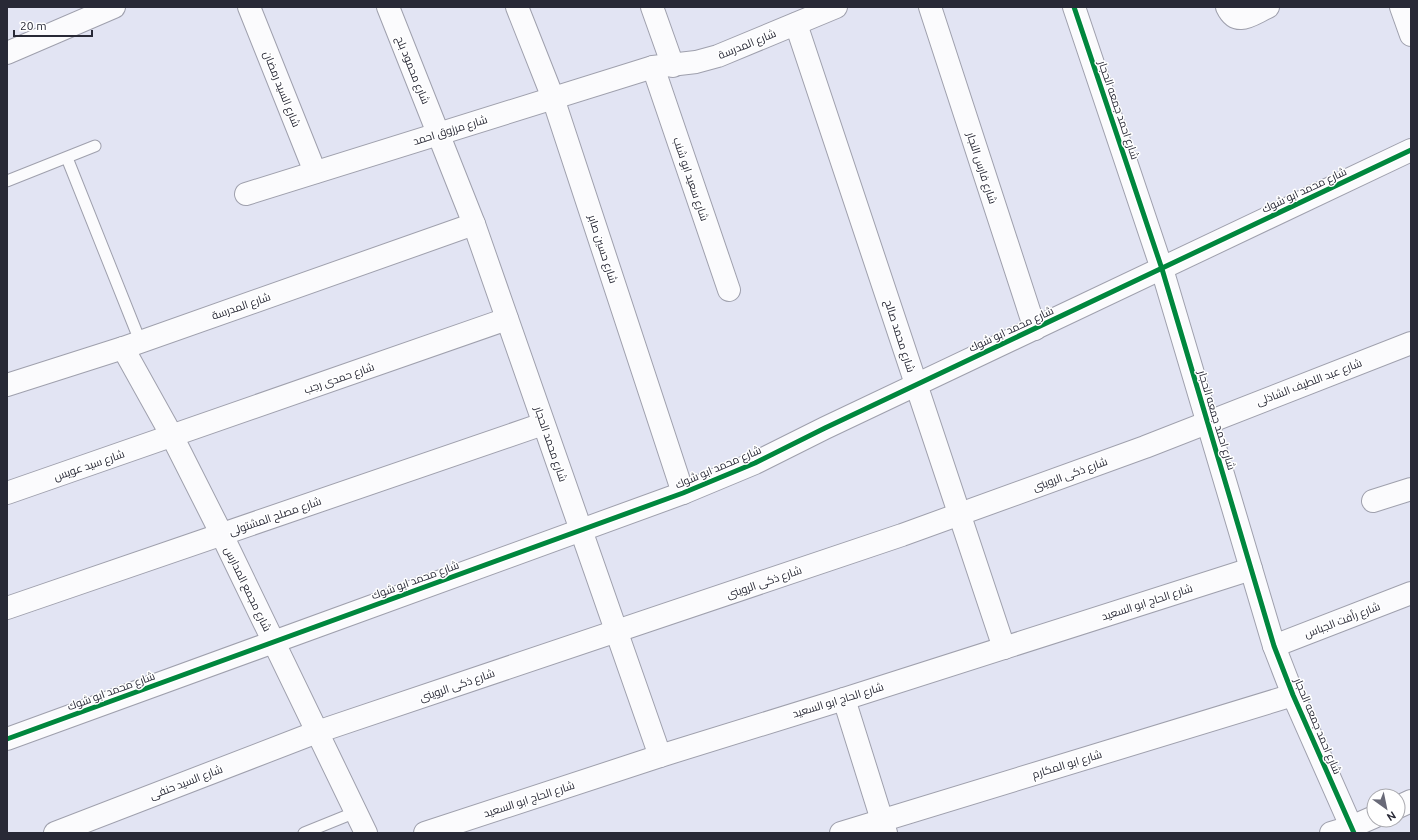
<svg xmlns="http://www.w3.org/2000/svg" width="1418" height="840" viewBox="0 0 1418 840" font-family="Ubuntu,Cairo,sans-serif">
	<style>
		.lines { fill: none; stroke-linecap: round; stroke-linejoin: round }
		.lane-casing { stroke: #9fa0ad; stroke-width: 13 }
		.street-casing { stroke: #9fa0ad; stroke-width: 24 }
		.lane { stroke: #fbfbfd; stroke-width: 11 }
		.street { stroke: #fbfbfd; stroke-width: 22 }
		.cycleway-casing { stroke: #fff; stroke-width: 8 }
		.cycleway { stroke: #00873e; stroke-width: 5 }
		.labels { text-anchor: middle; stroke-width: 3; stroke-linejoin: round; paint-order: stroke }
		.street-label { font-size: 11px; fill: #282936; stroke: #fff }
	</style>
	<rect width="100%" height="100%" fill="#e2e4f3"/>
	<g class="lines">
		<g class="lane-casing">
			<g id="lane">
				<polyline points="67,158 140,341"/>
				<polyline points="7,181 95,146"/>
				<polyline points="304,833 356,812"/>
			</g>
		</g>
		<g class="street-casing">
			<g id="street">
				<polyline points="249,7 315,172"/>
				<polyline points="388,7 474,224 660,756"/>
				<polyline points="517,7 553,98 683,493"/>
				<polyline points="652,7 673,66"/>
				<polyline points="930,7 1035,329"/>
				<polyline points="1074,7 1162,269 1274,646 1293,695 1354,833"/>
				<path d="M 1227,7 C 1237,28 1252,14 1268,7"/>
				<polyline points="1401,7 1411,35"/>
				<polyline points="796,24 1004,648"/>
				<polyline points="7,53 114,7"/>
				<polyline points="653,67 729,290"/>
				<polyline points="246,194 653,67 696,62 718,56 836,7"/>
				<polyline points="123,348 172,436 222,535 366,833"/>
				<polyline points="7,385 123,348 474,224"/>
				<polyline points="7,493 507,319"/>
				<polyline points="1373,501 1411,489"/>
				<polyline points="7,608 543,424"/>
				<polyline points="1274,646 1411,593"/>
				<polyline points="844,699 886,833"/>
				<polyline points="7,739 683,493 755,463 825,428 1411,150"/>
				<polyline points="1398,807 1411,801"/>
				<polyline points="55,833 317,732 902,535 1145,447 1411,343"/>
				<polyline points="425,833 660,756 844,699 1251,569"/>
				<polyline points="841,833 1293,695"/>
				<polyline points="1331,833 1351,827 1374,817"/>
			</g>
		</g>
		<use href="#lane" class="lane"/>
		<use href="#street" class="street"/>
		<g class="cycleway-casing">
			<g id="cycleway">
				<polyline points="1074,7 1162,269 1274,646 1293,695 1354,833"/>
				<polyline points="7,739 683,493 755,463 825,428 1411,150"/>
			</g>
		</g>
		<use href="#cycleway" class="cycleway"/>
	</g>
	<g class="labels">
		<g class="street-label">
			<text transform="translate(747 44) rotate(-22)" y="4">شارع المدرسة</text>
			<text transform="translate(413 70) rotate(68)" y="4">شارع محمود بلح</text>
			<text transform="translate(282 89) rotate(68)" y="4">شارع السيد رمضان</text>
			<text transform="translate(1119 110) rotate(71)" y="4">شارع احمد جمعه الحجار</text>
			<text transform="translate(450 130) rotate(-17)" y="4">شارع مرزوق احمد</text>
			<text transform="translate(982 168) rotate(72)" y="4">شارع فارس النجار</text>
			<text transform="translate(691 179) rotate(71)" y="4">شارع سعيد ابو شنب</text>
			<text transform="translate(1304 190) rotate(-25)" y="4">شارع محمد ابو شوك</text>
			<text transform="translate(603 249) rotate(72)" y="4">شارع حسين صابر</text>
			<text transform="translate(241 306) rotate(-19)" y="4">شارع المدرسة</text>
			<text transform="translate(1011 329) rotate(-25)" y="4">شارع محمد ابو شوك</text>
			<text transform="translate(900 336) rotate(72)" y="4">شارع محمد صالح</text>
			<text transform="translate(339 378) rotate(-19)" y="4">شارع حمدى رجب</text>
			<text transform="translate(1309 382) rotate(-21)" y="4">شارع عبد اللطيف الشاذلى</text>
			<text transform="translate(1217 420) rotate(73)" y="4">شارع احمد جمعه الحجار</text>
			<text transform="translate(551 444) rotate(71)" y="4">شارع محمد الحجار</text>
			<text transform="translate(89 465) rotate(-19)" y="4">شارع سيد عويس</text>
			<text transform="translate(718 467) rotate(-23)" y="4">شارع محمد ابو شوك</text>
			<text transform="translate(1070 474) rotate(-20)" y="4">شارع ذكى الروينى</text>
			<text transform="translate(275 516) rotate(-19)" y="4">شارع مصلح المشتولى</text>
			<text transform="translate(415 580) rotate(-20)" y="4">شارع محمد ابو شوك</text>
			<text transform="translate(764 582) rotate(-19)" y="4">شارع ذكى الروينى</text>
			<text transform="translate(248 589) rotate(64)" y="4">شارع مجمع المدارس</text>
			<text transform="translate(1147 602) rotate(-18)" y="4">شارع الحاج ابو السعيد</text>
			<text transform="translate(1342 620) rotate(-21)" y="4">شارع رأفت الجباس</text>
			<text transform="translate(457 685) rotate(-19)" y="4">شارع ذكى الروينى</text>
			<text transform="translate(111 691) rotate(-20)" y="4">شارع محمد ابو شوك</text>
			<text transform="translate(838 700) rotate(-17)" y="4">شارع الحاج ابو السعيد</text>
			<text transform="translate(1318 726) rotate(67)" y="4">شارع احمد جمعه الحجار</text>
			<text transform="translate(1067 764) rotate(-17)" y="4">شارع ابو المكارم</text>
			<text transform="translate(186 782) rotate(-21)" y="4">شارع السيد حنفى</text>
			<text transform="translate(529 799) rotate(-18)" y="4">شارع الحاج ابو السعيد</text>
		</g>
	</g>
	<rect width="1418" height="840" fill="none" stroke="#282936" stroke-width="16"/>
	<g transform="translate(1386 808) rotate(147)"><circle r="19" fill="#ffffff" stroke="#a9a9af"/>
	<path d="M0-3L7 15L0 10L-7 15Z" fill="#696a78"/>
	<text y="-6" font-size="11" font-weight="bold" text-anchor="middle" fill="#282936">N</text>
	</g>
	<path d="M14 30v6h78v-6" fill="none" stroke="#282936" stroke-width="2"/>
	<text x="20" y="30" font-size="12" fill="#282936" stroke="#ffffff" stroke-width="3" paint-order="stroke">20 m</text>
</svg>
